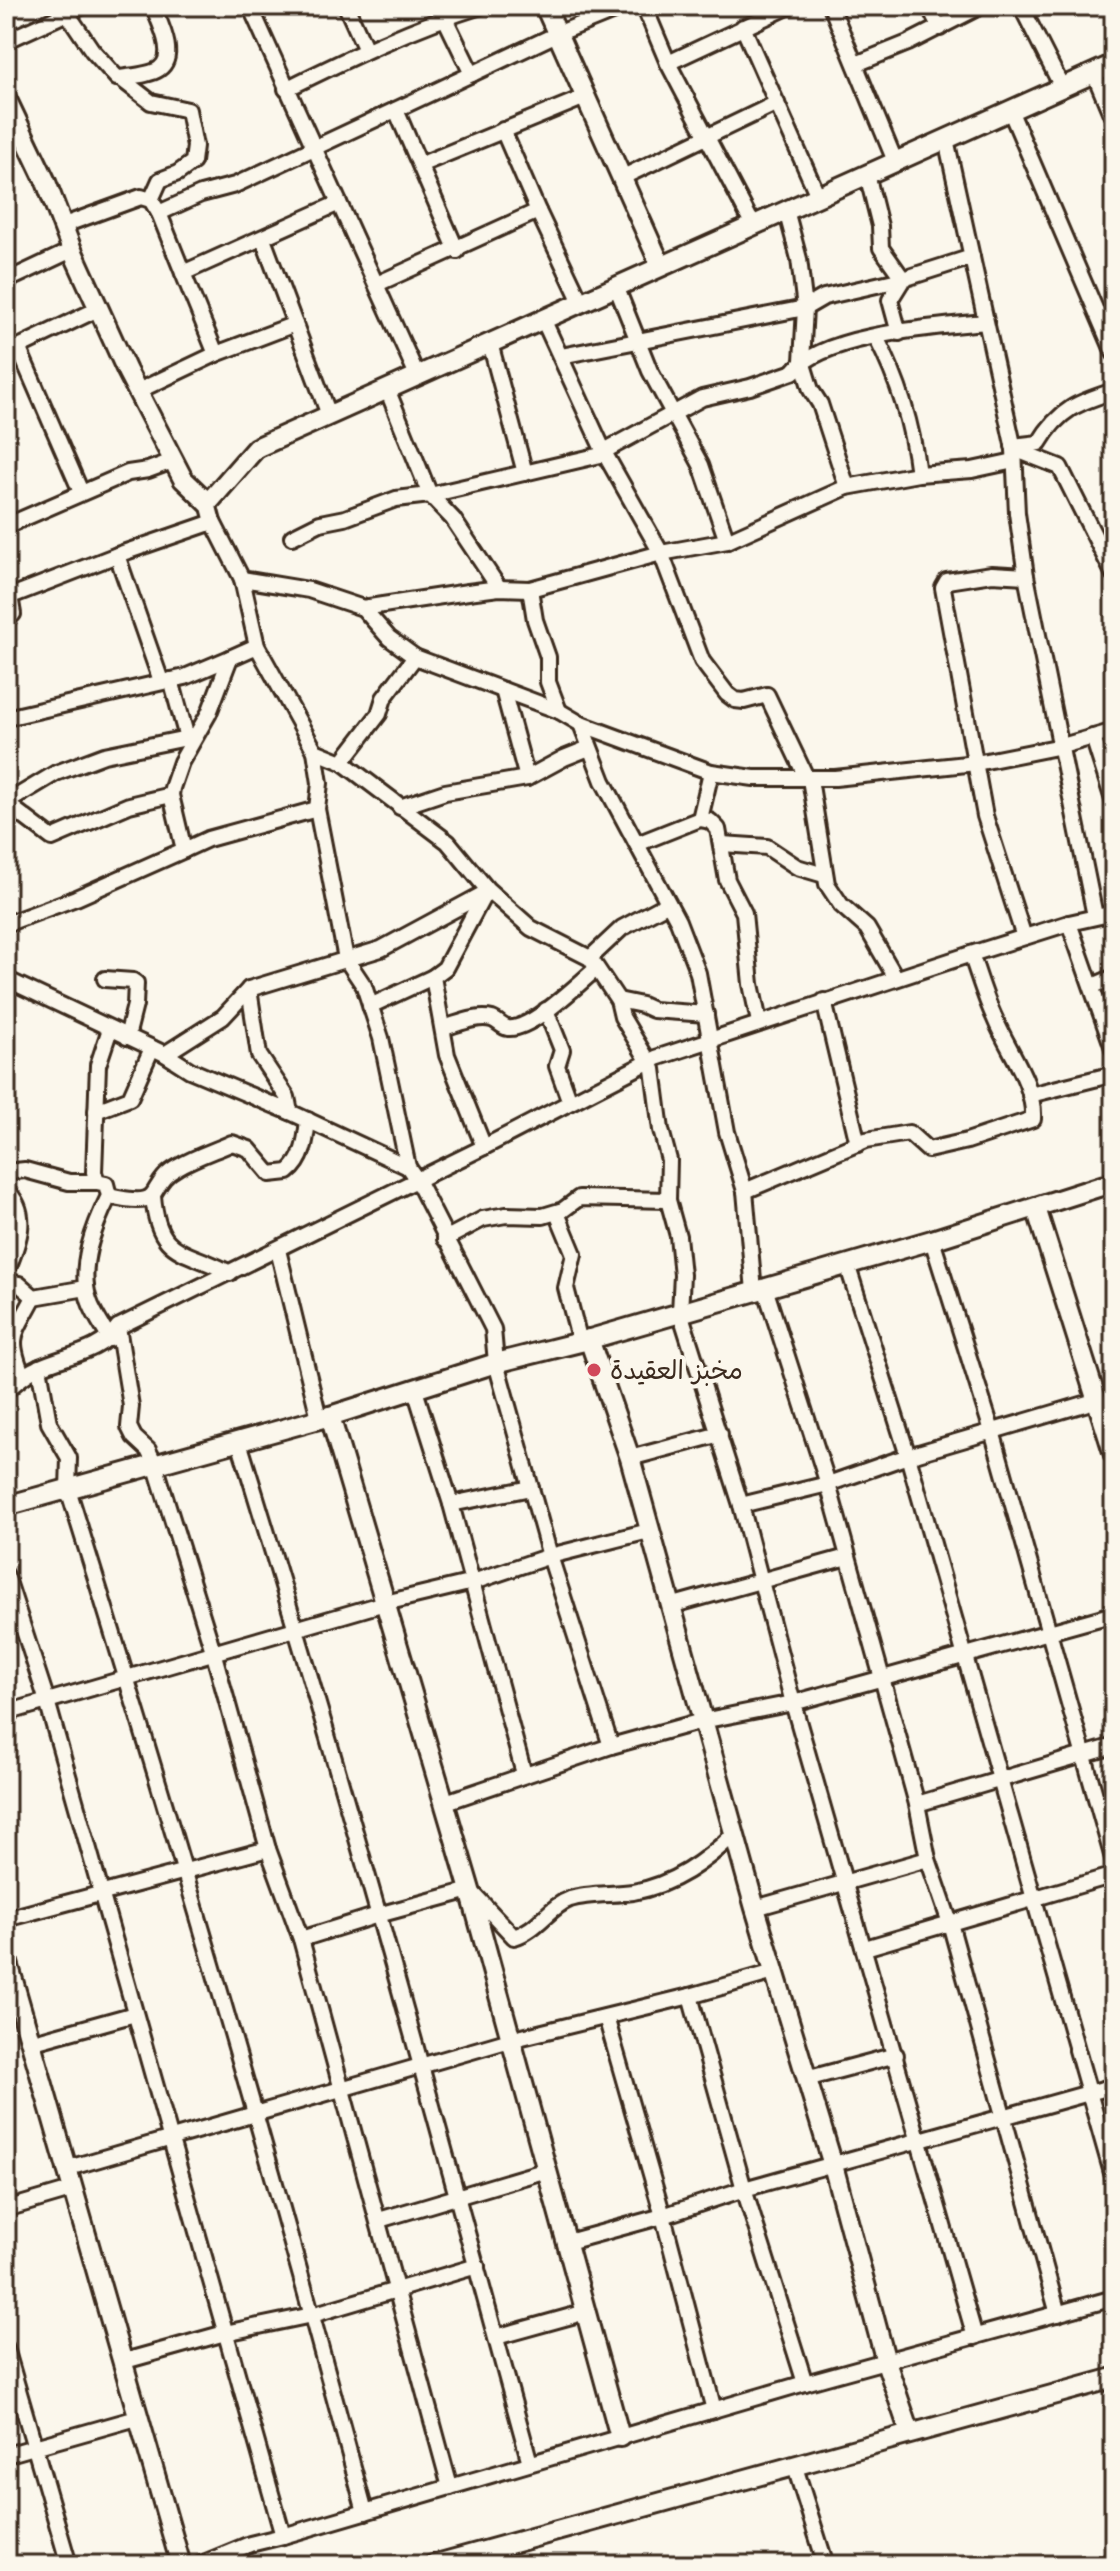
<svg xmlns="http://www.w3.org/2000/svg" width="1120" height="2571" viewBox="0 0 1120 2571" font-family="Mali,'Playpen Sans Arabic',sans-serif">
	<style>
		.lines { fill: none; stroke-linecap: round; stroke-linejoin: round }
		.minor-casing { stroke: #3b2a1e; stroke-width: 20 }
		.tertiary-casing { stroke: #3b2a1e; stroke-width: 24 }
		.minor { stroke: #fbf7ec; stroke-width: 14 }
		.tertiary { stroke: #fbf7ec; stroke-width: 18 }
		.poi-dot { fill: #d1495b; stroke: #fbf7ec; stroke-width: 3 }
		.labels { text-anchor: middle; stroke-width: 8; stroke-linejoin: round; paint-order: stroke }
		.poi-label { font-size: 26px; fill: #3b2a1e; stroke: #fbf7ec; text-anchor: start }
	</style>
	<rect width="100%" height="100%" fill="#fbf7ec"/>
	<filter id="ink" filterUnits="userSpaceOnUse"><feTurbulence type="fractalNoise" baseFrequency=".0125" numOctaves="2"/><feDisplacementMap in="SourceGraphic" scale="16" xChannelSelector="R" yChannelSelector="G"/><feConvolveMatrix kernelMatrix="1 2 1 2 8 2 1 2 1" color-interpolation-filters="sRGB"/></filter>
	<g filter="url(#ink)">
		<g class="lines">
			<g class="minor-casing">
				<g id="minor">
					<polyline points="250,6 417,375"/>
					<polyline points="346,6 366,50"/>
					<polyline points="644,6 668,63 753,225"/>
					<polyline points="831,6 895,161"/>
					<polyline points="929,6 940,28"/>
					<polyline points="1021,6 1062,87"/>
					<path d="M 67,13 L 92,50 L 117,78 L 120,78 C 132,76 150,75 159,69 C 178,56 159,22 153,6"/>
					<polyline points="743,27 818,196"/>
					<polyline points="6,41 83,6"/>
					<polyline points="668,63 790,6"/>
					<polyline points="856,64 908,43 981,6"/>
					<polyline points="1094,73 1114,121"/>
					<polyline points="472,74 557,34 626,6"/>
					<polyline points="120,78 151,102 188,110 195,146 193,162 178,173 160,180 151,200"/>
					<path d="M 286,89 C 349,58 413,27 481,6"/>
					<polyline points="396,110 457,251"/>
					<polyline points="1010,110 1114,353"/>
					<polyline points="946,139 1014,449 1017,513 1026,576 1095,916"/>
					<polyline points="422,164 585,97"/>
					<polyline points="867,174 880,226 881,248 903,279 890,300 899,333"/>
					<polyline points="621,178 777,103"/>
					<polyline points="786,210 799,259 805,308 802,361 811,390 820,404 847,487"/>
					<polyline points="538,211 581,302"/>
					<polyline points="159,213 183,273 339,203"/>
					<polyline points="64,225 141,197 151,200 159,213 201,194 235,185 472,74 439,6"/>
					<polyline points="263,239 329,415"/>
					<polyline points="183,273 216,354"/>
					<polyline points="6,281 72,250"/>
					<polyline points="377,284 538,211 503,130"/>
					<polyline points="616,286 650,371 701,465 727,541"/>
					<polyline points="543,319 605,454 661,553 702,661 727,694 735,700 744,701 767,695 807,779"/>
					<path d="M 876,337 C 899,382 912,424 918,474"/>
					<polyline points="490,343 525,473"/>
					<polyline points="18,347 81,492"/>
					<polyline points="6,353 98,309"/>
					<polyline points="561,356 805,308 824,297 903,279 972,257"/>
					<polyline points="387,389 430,495 453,519 499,588"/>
					<polyline points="138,391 216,354 295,324"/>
					<path d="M 1013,446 L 1039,443 C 1059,409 1079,402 1114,391"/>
					<polyline points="1014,449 1060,467 1114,575"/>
					<polyline points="208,503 213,522 242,579 309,590 363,608 389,638 415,657 559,711 581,724 711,772 754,778 835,778 976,763 1062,746 1114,731"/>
					<polyline points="6,526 128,473 148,470 175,460"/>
					<path d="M 292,537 L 320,523 L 345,518 L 396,499 L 430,495 L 605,454 L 608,449 L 702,398 L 750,387 L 793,372 C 823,334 937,327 985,322"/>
					<polyline points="117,555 161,681"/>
					<polyline points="242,579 257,646 315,751 320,783 317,809 346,959 364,986 381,1038 408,1167 417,1180 493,1329 496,1363 550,1556 611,1746"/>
					<polyline points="530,589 535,620 548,657 548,682 559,711"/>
					<polyline points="6,598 117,555 213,522"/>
					<polyline points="363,608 468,592 499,588 530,589 661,553 727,541 847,487 918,474 972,470 1014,461"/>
					<polyline points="6,621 13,614 10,596"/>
					<polyline points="171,680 189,745"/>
					<polyline points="503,690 527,778"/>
					<polyline points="6,718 185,677 230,658"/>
					<polyline points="581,724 603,781 678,921 698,973 727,1132 745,1191 754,1291"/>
					<polyline points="1093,737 1114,803"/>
					<polyline points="315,751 342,762 448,842 487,889 531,928 590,958 618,1000 622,1017 653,1069 661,1130 669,1160 668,1200 678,1236 682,1275 680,1312 741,1505 793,1703 975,2337"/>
					<polyline points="342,762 379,714 384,698 415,657"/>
					<polyline points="810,779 827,884 841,905 867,928 896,978"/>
					<polyline points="171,795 129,805 52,838 6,803 56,773 104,755 187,738"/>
					<polyline points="400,807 445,792 527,778 564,758 589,748"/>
					<polyline points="700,819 711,772"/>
					<polyline points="637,844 700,819 710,821 718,829 727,880 744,913 751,984 759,1022"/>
					<polyline points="722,844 767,847 797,867 824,875"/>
					<polyline points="184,850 208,839 317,809"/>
					<polyline points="1069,923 1114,1051"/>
					<polyline points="6,924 76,898 184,850 171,795 172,788 181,762 209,713 230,658 257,646"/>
					<polyline points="1024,937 985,816 943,588 947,581 992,574 1026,576"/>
					<polyline points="590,958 622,928 667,904"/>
					<polyline points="6,979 165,1054 190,1070 290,1112 408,1167"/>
					<polyline points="105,979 133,981 136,983 135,1005 127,1037"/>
					<polyline points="1093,986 1114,977"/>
					<polyline points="249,989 259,1055 287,1097 290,1112"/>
					<polyline points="618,1000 642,1005 653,1010 706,1014"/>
					<polyline points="824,1001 858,1144"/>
					<polyline points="370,1006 433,977"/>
					<polyline points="546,1010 562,1050 557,1066 570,1102"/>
					<path d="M 443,1028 C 458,1024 477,1015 492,1019 C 498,1021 502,1027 508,1028 C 531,1031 579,983 596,969"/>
					<path d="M 110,1029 L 98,1065 L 94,1172 L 97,1182 L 106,1184 L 109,1196 C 94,1226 78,1266 89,1300 C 93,1313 103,1327 110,1339"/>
					<polyline points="165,1054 223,1017 249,989 381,949 485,893"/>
					<polyline points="1030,1095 1114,1074"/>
					<polyline points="96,1111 130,1098 152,1048"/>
					<polyline points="484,1147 447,1055 433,977 445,968 485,893"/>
					<polyline points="6,1172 25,1170 69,1182 97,1182"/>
					<path d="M 6,1190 C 32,1214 17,1246 6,1273"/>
					<path d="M 745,1191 L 866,1140 L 909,1133 L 928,1150 L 967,1141 L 1033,1119 C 1035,1083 1008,1051 995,1019 C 985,998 979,976 971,954"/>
					<path d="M 109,1196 C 170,1210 143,1186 178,1167 C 195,1157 214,1151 232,1143 L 249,1149 L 270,1174 L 288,1172 C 304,1160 306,1138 308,1120"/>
					<path d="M 153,1196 C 158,1258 185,1249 230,1273"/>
					<polyline points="557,1213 574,1254 566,1288 580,1342"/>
					<polyline points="445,1239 483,1219 506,1215 543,1216 563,1210 579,1198 668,1200"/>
					<polyline points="932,1240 992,1431 1114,1862"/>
					<polyline points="278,1250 319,1418"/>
					<polyline points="847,1264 908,1456 1114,2180"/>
					<polyline points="6,1281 19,1284 34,1297 86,1288"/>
					<polyline points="765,1288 828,1484 917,1804 928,1859 950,1923 1058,2314"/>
					<polyline points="118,1327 131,1406 129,1427 134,1437 148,1450 155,1464 213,1651 268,1849 301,1939 450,2487"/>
					<path d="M 39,1367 L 49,1423 L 69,1458 L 68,1489 C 174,1828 274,2169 365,2512"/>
					<path d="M 23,1376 C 6,1335 15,1334 34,1297"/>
					<polyline points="415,1390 451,1504 524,1774"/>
					<path d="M 6,1391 C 16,1382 26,1373 38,1368 C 65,1355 100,1353 118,1327 L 484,1147 L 656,1058 L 971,954 L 1069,923 L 1114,913"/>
					<path d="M 239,1442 C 344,1780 437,2122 530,2463"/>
					<polyline points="630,1458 720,1434"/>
					<polyline points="451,1504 531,1488"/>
					<polyline points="741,1505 828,1484 908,1456 1098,1400"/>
					<polyline points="6,1575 47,1701 283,2536"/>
					<polyline points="670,1606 847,1557"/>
					<polyline points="6,1713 385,1603 473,1582 550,1556 649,1531"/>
					<polyline points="443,1803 611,1746 702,1721 793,1703 1114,1614"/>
					<polyline points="917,1804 1114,1746"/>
					<polyline points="755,1908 928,1859"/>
					<polyline points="6,1919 268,1849"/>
					<path d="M 301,1939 L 378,1915 L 470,1890 L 514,1937 C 538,1930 550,1906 570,1899 C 589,1893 613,1895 633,1892 C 673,1885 705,1862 734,1834"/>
					<polyline points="865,1948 1114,1875"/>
					<polyline points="690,1996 744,2189 805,2383"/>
					<polyline points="606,2017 663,2216 714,2410"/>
					<polyline points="30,2043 135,2014"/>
					<polyline points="806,2079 896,2055"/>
					<polyline points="65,2169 510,2040 690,1996 774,1972"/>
					<polyline points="6,2209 71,2190"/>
					<polyline points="379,2220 547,2170"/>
					<polyline points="568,2242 663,2216 744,2189 1114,2086"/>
					<polyline points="496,2337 586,2312"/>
					<polyline points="6,2348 69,2565"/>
					<polyline points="121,2362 225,2333 312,2315 477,2266"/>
					<polyline points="6,2455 137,2418"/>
					<polyline points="795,2467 826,2565"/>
					<polyline points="199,2565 250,2544 283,2536 805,2383 1114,2298"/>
				</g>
			</g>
			<g class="tertiary-casing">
				<g id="tertiary">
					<polyline points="545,6 661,266"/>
					<polyline points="6,98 46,182 72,250 127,371 183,479 208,503 256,448 1114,64"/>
					<polyline points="1036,1208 1114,1455"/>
					<polyline points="589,1339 630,1458 755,1908 833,2165 886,2362 910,2433"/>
					<polyline points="330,1416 470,1890 620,2437"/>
					<polyline points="6,1506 330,1416 496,1363 580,1342 932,1240 1114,1182"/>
					<polyline points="6,1956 181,2565"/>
					<polyline points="433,2565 1114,2378"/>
				</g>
			</g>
			<use href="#minor" class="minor"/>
			<use href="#tertiary" class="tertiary"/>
		</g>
	</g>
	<circle class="poi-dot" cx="594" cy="1370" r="8"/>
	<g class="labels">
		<g class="poi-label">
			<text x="610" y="1379">مخبز العقيدة</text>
		</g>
	</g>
	<rect width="1120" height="2571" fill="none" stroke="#fbf7ec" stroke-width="32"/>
	<rect x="16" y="16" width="1088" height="2539" fill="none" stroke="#3b2a1e" stroke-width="3" filter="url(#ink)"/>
</svg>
